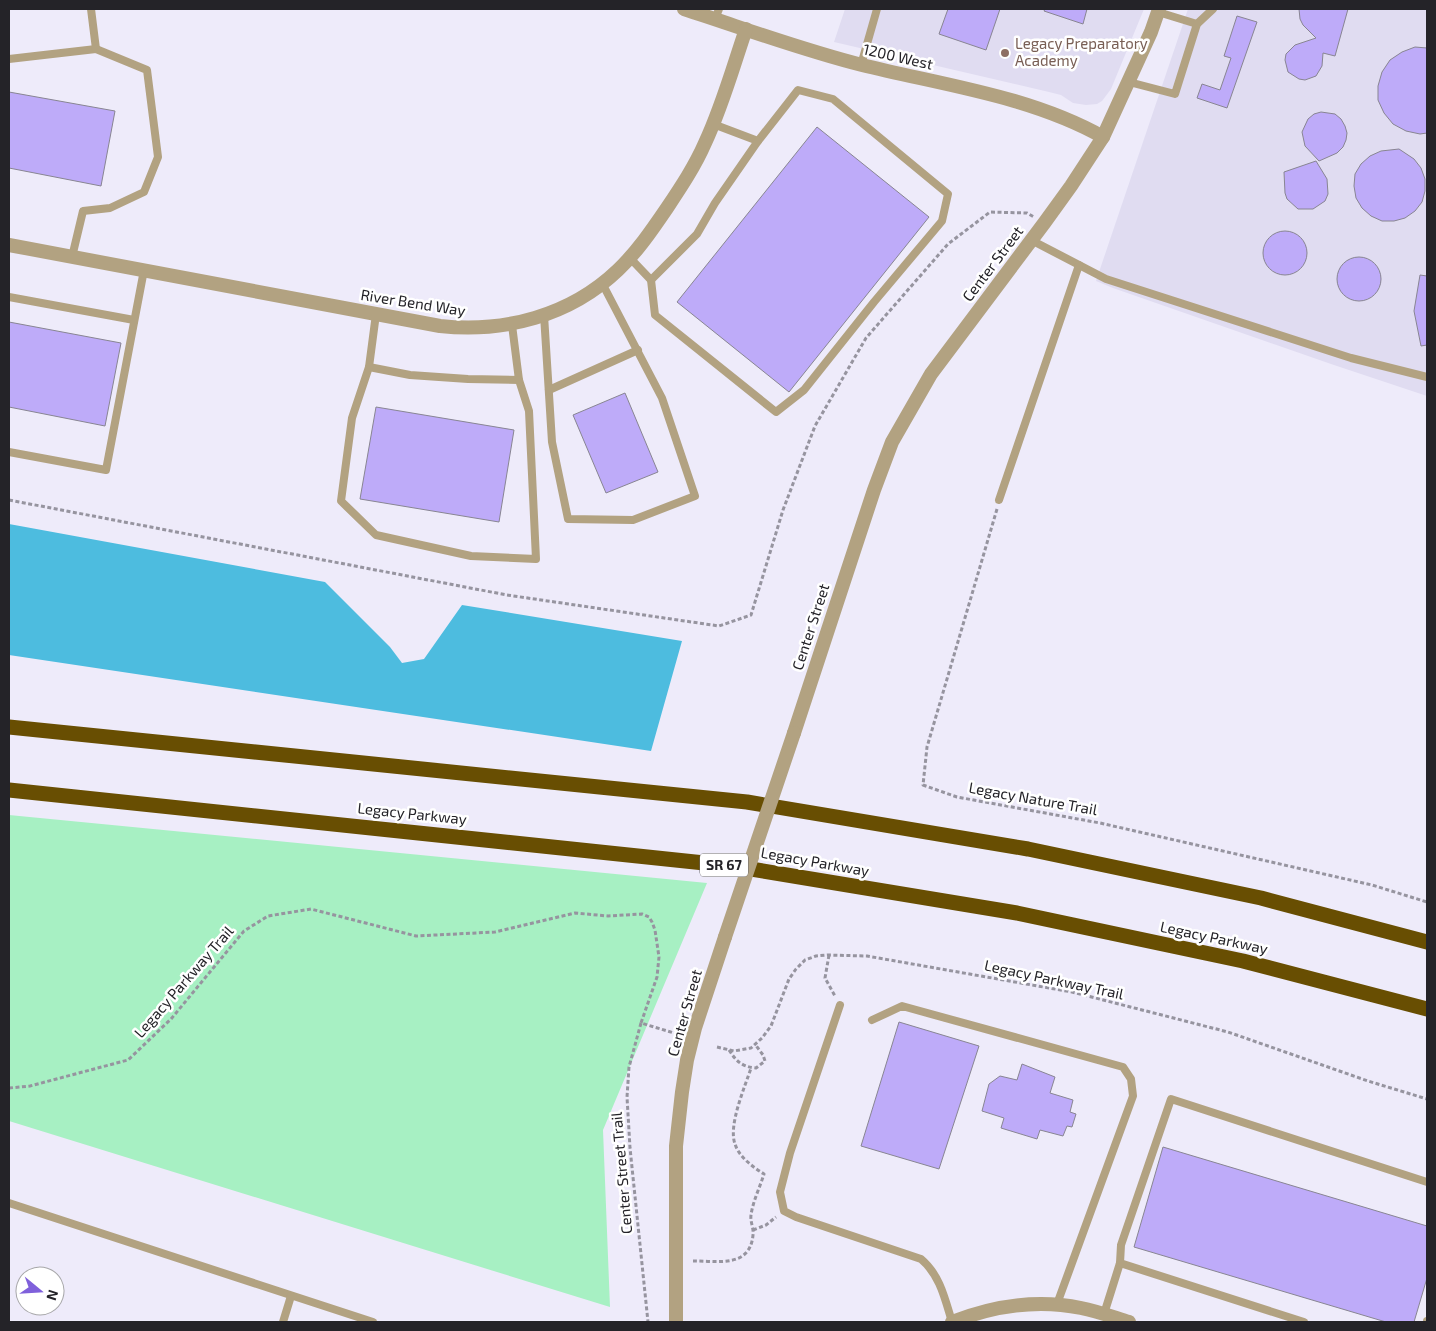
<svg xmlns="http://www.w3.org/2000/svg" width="1436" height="1331" viewBox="0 0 1436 1331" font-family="'Exo 2',sans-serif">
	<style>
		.built { fill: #e0dcf1 }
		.green { fill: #a7f0c3 }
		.water { fill: #4dbcdf }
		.building { fill: #beabf9; stroke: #888592 }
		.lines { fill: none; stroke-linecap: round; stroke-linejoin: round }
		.path { stroke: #96949f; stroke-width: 3; stroke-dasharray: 4 2.5; stroke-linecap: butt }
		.service { stroke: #b2a281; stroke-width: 8 }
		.minor { stroke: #b2a281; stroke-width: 14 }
		.tertiary { stroke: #b2a281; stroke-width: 14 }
		.motorway { stroke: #684e02; stroke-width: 15 }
		.tertiary-bridge { stroke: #b2a281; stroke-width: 14 }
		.education-dot { fill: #8d6e63; stroke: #fff; stroke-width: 2 }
		.labels { text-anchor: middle; stroke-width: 5; stroke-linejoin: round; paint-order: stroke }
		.shield { fill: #fff; stroke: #666568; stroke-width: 1 }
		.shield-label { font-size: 14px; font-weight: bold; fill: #242328 }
		.education-label { font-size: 15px; fill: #785e54; stroke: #fff; text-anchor: start }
		.street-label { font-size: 15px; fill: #242328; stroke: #fff }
	</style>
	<rect width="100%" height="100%" fill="#eeebfa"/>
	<g class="built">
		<polygon points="845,9 1144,9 1111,89 1102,101 1097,104 1086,105 1073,103 1061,95 1049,92 834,42"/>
		<polygon points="1188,9 1427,9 1427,396 1331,364 1113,288 1096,281"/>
	</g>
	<polygon class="green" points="9,815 707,883 603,1130 610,1307 9,1121"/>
	<polygon class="water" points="9,524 325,582 390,647 402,663 424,659 462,605 682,641 651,751 9,655"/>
	<g class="building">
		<polygon points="948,9 1000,9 986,50 939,34"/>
		<polygon points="1045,9 1087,9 1083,24 1044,11"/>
		<polygon points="1299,9 1348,9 1335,56 1323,53 1322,66 1316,76 1305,80 1299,79 1288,72 1285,60 1286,54 1295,45 1316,38 1303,25 1300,19"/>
		<polygon points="1237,16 1257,22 1227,108 1197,98 1202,84 1220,90 1231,58 1224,56"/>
		<polygon points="1415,47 1427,48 1427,133 1420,134 1406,131 1393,124 1384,113 1378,100 1378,86 1382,72 1390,60 1402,52"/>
		<polygon points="9,92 115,111 101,186 9,168"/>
		<polygon points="1321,112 1335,114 1341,119 1345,126 1347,133 1346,140 1343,147 1337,153 1319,161 1305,146 1302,132 1308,119 1314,114"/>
		<polygon points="817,127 929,217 789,392 677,302"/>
		<polygon points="1399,149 1414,159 1421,168 1425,179 1425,191 1422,202 1415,211 1405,218 1394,221 1382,221 1371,216 1362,208 1356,198 1354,186 1355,174 1361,164 1370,156 1381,151"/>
		<polygon points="1316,161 1327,179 1328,194 1325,201 1313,209 1298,209 1287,199 1285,193 1284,172"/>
		<circle cx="1285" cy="253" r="22"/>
		<circle cx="1359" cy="279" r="22"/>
		<polygon points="1420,275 1427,276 1427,345 1421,346 1414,311"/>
		<polygon points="9,322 121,343 105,426 9,407"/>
		<polygon points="625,393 658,472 606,493 573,415"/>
		<polygon points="376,407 514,430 499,522 360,499"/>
		<polygon points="899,1022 979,1046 939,1169 861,1146"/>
		<polygon points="1022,1064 1055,1077 1050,1093 1073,1100 1070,1112 1076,1114 1072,1127 1067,1126 1063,1136 1040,1130 1037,1139 1001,1128 1004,1118 982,1111 989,1084 1000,1076 1017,1080"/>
		<polygon points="1163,1147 1427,1226 1427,1278 1414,1322 1386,1322 1134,1247"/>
	</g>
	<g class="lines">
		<g class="path">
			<polyline points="9,500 507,595 719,626 751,615 783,510 815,426 866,338 948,244 990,212 1027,213 1034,217"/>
			<polyline points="997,509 927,747 923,785 957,797 1100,823 1372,885 1427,902"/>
			<polyline points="829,955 825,978 835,996"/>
			<polyline points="641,1023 629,1067 627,1097 630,1148 648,1322"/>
			<polyline points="717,1047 734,1051 751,1048 762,1038 771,1026 789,979 796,969 805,960 816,956 827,955 867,956 1072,992 1228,1032 1368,1081 1427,1099"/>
			<path d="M 729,1050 C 736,1061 742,1067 756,1068 L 765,1061 L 763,1055 L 755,1044"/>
			<polyline points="9,1088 30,1086 128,1060 171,1019 244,931 268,916 311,909 416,936 495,932 575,913 608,916 642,914 649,917 652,922 655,930 659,957 657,977 641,1023 674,1033"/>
			<polyline points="753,1230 766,1225 776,1217"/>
			<path d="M 693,1261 C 718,1261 750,1268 753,1235 C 754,1228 750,1222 751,1215 C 753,1201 760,1187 764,1174 C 753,1167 739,1157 735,1144 C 728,1125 745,1087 751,1068"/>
		</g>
		<g class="service">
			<polyline points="1158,12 1197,24"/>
			<polyline points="715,19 719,9"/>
			<polyline points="9,59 96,49 91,9"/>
			<polyline points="861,65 877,9"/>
			<polyline points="1129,82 1175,94 1197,24 1213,9"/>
			<polyline points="1031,240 1106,279 1351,358 1427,377"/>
			<polyline points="72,257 83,211 110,208 144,192 158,157 147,70 96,49"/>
			<polyline points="630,258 651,280 655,315 776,412 804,390 874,302 942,221 948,194 833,99 798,90 758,141 713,124"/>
			<polyline points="651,280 697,234 715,203 758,141"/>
			<polyline points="9,297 134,320"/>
			<polyline points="376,314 369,367 410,375 468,379 519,380 512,325"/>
			<polyline points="544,315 552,442 568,519 633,520 695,496 662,398 602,283"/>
			<polyline points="369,367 352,418 341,501 376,535 471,556 536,559 529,411 519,380"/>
			<polyline points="549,390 638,350"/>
			<polyline points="9,452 106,470 144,270"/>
			<polyline points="999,500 1079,265"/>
			<path d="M 840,1005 L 790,1153 L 780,1192 L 784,1211 L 796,1217 L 921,1259 C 940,1275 945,1299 952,1322"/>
			<polyline points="872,1020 902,1006 1123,1067 1131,1079 1133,1096 1057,1304"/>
			<polyline points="9,1203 373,1322"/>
			<polyline points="1120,1263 1304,1322"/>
			<polyline points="1104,1314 1120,1263 1121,1245 1171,1099 1427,1182"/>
			<polyline points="283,1322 291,1296"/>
			<polyline points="1427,1322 1427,1321"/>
		</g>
		<g class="minor">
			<path d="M 684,9 C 743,28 802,50 862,65 C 943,85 1030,96 1103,137"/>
			<path d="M 9,245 L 440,326 C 504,333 570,316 618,270 C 637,252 652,230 667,208 C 681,187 695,166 705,143 C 722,107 733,67 746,29"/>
		</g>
		<g class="tertiary">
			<polyline points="794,733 874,490 892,442 931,374 1045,222 1071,186 1103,137 1151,32 1159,9"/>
			<polyline points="676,1322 676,1146 682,1092 687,1060 695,1028 725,937"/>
			<path d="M 952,1322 C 993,1306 1037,1299 1081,1308 C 1097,1311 1113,1317 1129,1322"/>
		</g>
		<g class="motorway">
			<polyline points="9,727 747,802 1028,849 1261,898 1427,942"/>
			<polyline points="9,790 733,866 1017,913 1243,961 1427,1009"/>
		</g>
		<polyline class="tertiary-bridge" points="725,937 794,733"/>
	</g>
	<circle class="education-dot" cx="1005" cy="53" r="5"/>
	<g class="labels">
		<rect class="shield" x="700" y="853.5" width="48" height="23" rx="4"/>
		<g class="shield-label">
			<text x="724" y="870">SR 67</text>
		</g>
		<g class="education-label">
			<text x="1015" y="49">Legacy Preparatory<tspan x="1015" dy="17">Academy</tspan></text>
		</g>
		<g class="street-label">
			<text transform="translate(898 57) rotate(13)" y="5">1200 West</text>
			<text transform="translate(993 264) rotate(-53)" y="5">Center Street</text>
			<text transform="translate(413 303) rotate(9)" y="5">River Bend Way</text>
			<text transform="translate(811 627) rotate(-72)" y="5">Center Street</text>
			<text transform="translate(1033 799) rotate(10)" y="5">Legacy Nature Trail</text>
			<text transform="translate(412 814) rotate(6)" y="5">Legacy Parkway</text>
			<text transform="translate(815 862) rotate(10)" y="5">Legacy Parkway</text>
			<text transform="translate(1214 938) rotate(12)" y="5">Legacy Parkway</text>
			<text transform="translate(1054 980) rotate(12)" y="5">Legacy Parkway Trail</text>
			<text transform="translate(184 982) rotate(-49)" y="5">Legacy Parkway Trail</text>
			<text transform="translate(685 1013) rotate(-74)" y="5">Center Street</text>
			<text transform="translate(622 1173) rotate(-95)" y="5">Center Street Trail</text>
		</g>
	</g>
	<rect width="1436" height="1331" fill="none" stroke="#242328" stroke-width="20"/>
	<g transform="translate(40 1291) rotate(108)"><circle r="24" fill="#ffffff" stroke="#a7a7a9"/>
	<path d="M0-4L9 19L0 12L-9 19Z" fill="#7f60db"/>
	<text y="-8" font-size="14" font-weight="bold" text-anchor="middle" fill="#242328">N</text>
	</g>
</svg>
